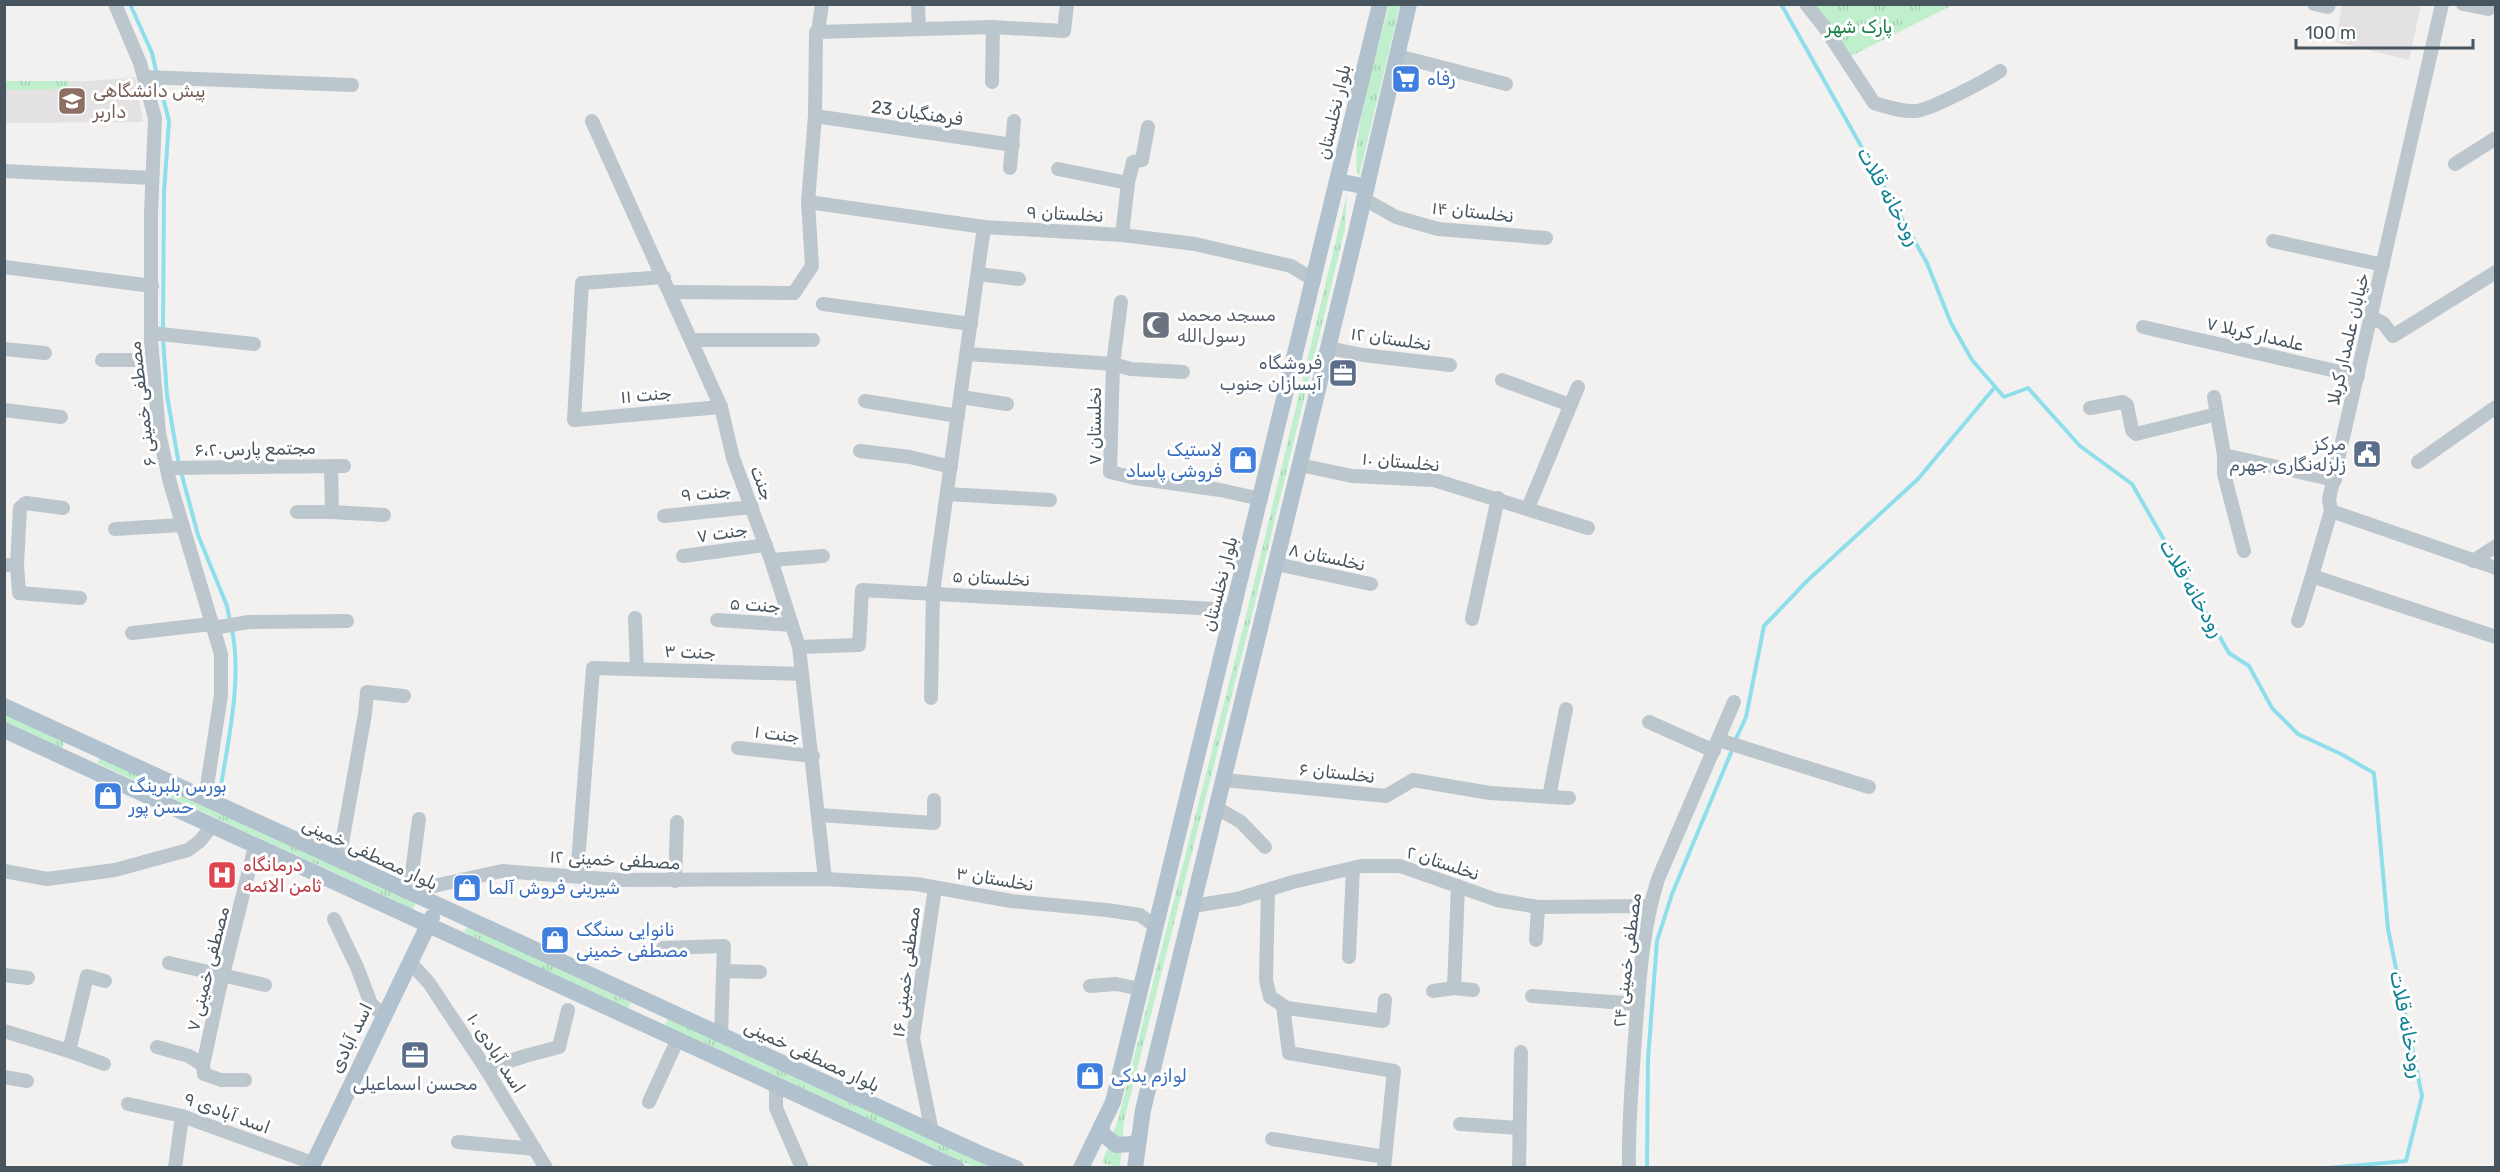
<svg xmlns="http://www.w3.org/2000/svg" width="2500" height="1172" viewBox="0 0 2500 1172" font-family="Rubik,Cairo,sans-serif">
	<style>
		.education { fill: #e4e1e3 }
		.park { fill: url(#park-tufts) }
		.lines { fill: none; stroke-linecap: round; stroke-linejoin: round }
		.stream { stroke: #8edfeb; stroke-width: 4 }
		.minor { stroke: #bcc6cd; stroke-width: 14 }
		.major { stroke: #b1c2ce; stroke-width: 16 }
		.labels { text-anchor: middle; stroke-width: 6; stroke-linejoin: round; paint-order: stroke }
		.park-label { font-size: 18px; fill: #197f44; stroke: #fff }
		.shop-label { font-size: 18px; fill: #366cbe; stroke: #fff; text-anchor: start }
		.education-label { font-size: 18px; fill: #785e54; stroke: #fff; text-anchor: start }
		.street-label { font-size: 18px; fill: #48555e; stroke: #fff }
		.worship-label { font-size: 18px; fill: #5b616d; stroke: #fff; text-anchor: start }
		.service-label { font-size: 18px; fill: #4e5e75; stroke: #fff; text-anchor: end }
		.health-label { font-size: 18px; fill: #be3a42; stroke: #fff; text-anchor: start }
		.water-label { font-size: 20px; font-style: italic; fill: #0e8294; stroke: #fff }
	</style>
	<defs>
		<pattern id="park-tufts" width="24" height="20" patternUnits="userSpaceOnUse" patternTransform="scale(1.5)"><rect width="24" height="20" fill="#c0efce"/><path d="M3 7l-1-3M5 7V3M7 7l1-3M15 17l-1-3M17 17v-4M19 17l1-3" fill="none" stroke="#a6cfb3"/></pattern>
	</defs>
	<rect width="100%" height="100%" fill="#f3f0f0"/>
	<g class="education">
		<polygon points="2342,5 2421,5 2409,60 2336,42"/>
		<polygon points="135,77 143,122 5,123 4,81 91,81"/>
	</g>
	<g class="park">
		<path d="M 1389,5 L 1400,5 L 1359,176 C 1347,146 1381,41 1389,5 Z"/>
		<polygon points="1814,5 1953,5 1851,56"/>
		<polygon points="4,81 69,81 69,89 5,90"/>
		<polygon points="1347,194 1345,229 1249,627 1124,1121 1120,1167 1102,1163 1118,1120 1244,624"/>
		<polygon points="5,714 65,741 62,749 5,722"/>
		<polygon points="101,757 416,903 413,909 97,763"/>
		<polygon points="468,926 631,1003 627,1010 464,932"/>
		<polygon points="668,1019 993,1167 974,1167 665,1025"/>
	</g>
	<g class="lines">
		<g class="stream">
			<polyline points="130,4 152,53 157,75"/>
			<polyline points="1781,4 1927,263 1951,323 1972,360 2004,397 2028,388 2080,446 2132,484 2229,653 2249,666 2272,708 2298,734 2341,754 2374,773 2388,929 2422,1096 2406,1161 2328,1168"/>
			<polyline points="159,82 169,121 164,192 163,331"/>
			<polyline points="163,339 167,395 179,465"/>
			<polyline points="181,472 198,535 227,606 230,621"/>
			<polyline points="1735,741 1746,717 1764,626 1807,581 1918,479 1995,387"/>
			<path d="M 221,786 C 229,735 242,680 232,629"/>
			<polyline points="1647,1168 1648,1059 1657,941 1672,894 1733,748"/>
		</g>
		<g class="minor">
			<polyline points="115,4 140,63 155,118 151,213 151,340 159,433 170,483 221,654 221,695 205,799"/>
			<polyline points="918,4 919,29"/>
			<path d="M 1806,4 L 1825,28 L 1874,103 C 1888,107 1902,112 1916,111 C 1930,110 1987,80 2000,71"/>
			<polyline points="2314,4 2328,7 2329,4"/>
			<polyline points="2442,4 2329,499 2331,511 2496,568"/>
			<polyline points="2463,4 2488,9 2495,4"/>
			<polyline points="818,32 822,4"/>
			<polyline points="1398,56 1506,84"/>
			<polyline points="144,77 352,85"/>
			<polyline points="992,82 993,27"/>
			<polyline points="815,116 1013,145"/>
			<polyline points="592,121 721,407 733,458 771,560 799,647 825,879"/>
			<polyline points="2455,164 2496,138"/>
			<polyline points="1010,168 1014,121"/>
			<polyline points="1058,169 1128,183"/>
			<polyline points="4,171 152,178"/>
			<polyline points="1364,199 1396,217 1438,229 1546,238"/>
			<polyline points="808,202 984,227 1122,235 1195,244 1291,266 1314,280"/>
			<polyline points="1122,235 1128,183 1133,162 1142,160 1148,127"/>
			<polyline points="2273,241 2383,265"/>
			<polyline points="4,267 152,286"/>
			<polyline points="978,274 1019,279"/>
			<polyline points="664,277 582,283 574,420 721,407"/>
			<polyline points="671,292 794,293 812,266 808,202 815,116 816,32 993,27 1064,31 1067,4"/>
			<polyline points="1121,302 1113,364 1110,472 1135,478 1220,490 1261,499"/>
			<polyline points="823,304 971,324"/>
			<polyline points="2371,317 2383,323 2393,336 2496,272"/>
			<polyline points="2143,327 2358,376"/>
			<polyline points="151,333 254,344"/>
			<polyline points="692,340 813,340"/>
			<polyline points="1328,348 1363,355 1450,365"/>
			<polyline points="4,349 45,353"/>
			<polyline points="967,354 1113,364 1131,369 1183,372"/>
			<polyline points="102,360 152,360"/>
			<polyline points="1502,380 1570,405"/>
			<polyline points="961,397 1007,404"/>
			<polyline points="2214,397 2224,455 2224,474 2244,551"/>
			<polyline points="865,401 958,416"/>
			<polyline points="2090,408 2123,402 2127,405 2132,430 2136,434 2217,414"/>
			<polyline points="4,410 61,417"/>
			<polyline points="860,451 910,457 951,467"/>
			<polyline points="2224,455 2335,480"/>
			<polyline points="2418,462 2496,407"/>
			<polyline points="1300,465 1352,476 1434,480 1588,528"/>
			<polyline points="167,468 344,466"/>
			<polyline points="947,494 1050,500"/>
			<polyline points="1528,508 1578,387"/>
			<polyline points="2331,511 2312,576 2496,637"/>
			<polyline points="297,512 332,512 331,466"/>
			<polyline points="332,512 384,515"/>
			<polyline points="664,516 752,507"/>
			<polyline points="115,529 182,525"/>
			<polyline points="683,556 766,545"/>
			<polyline points="771,560 823,556"/>
			<polyline points="2473,561 2496,546"/>
			<polyline points="1276,564 1371,584"/>
			<polyline points="4,565 17,565 20,508 26,503 63,508"/>
			<polyline points="17,565 19,593 80,598"/>
			<polyline points="635,618 637,669"/>
			<polyline points="1472,619 1498,498"/>
			<polyline points="717,620 792,625"/>
			<polyline points="2298,621 2312,576"/>
			<polyline points="213,628 249,622 347,621"/>
			<polyline points="132,633 211,624"/>
			<polyline points="799,647 859,645 862,590 1234,610"/>
			<polyline points="931,698 933,592 984,227"/>
			<polyline points="1649,722 1714,751"/>
			<polyline points="1719,740 1869,787"/>
			<polyline points="738,748 813,756"/>
			<polyline points="1224,780 1386,796 1413,780 1490,793 1569,798"/>
			<polyline points="1549,797 1566,709"/>
			<polyline points="1217,808 1241,822 1265,847"/>
			<polyline points="819,815 934,823 934,800"/>
			<polyline points="419,819 412,872 406,892 502,871 620,880 825,879 916,884 1011,901 1107,910 1140,915 1156,927"/>
			<polyline points="339,860 365,714 367,692 404,696"/>
			<polyline points="4,871 47,879 115,870 188,850 200,841 212,826"/>
			<polyline points="577,876 593,668 802,674"/>
			<polyline points="675,881 677,822"/>
			<polyline points="1458,886 1454,988 1473,990"/>
			<polyline points="1268,890 1266,980 1270,997 1287,1008 1383,1021 1385,1000"/>
			<polyline points="1193,906 1237,899 1293,882 1361,866 1400,866 1497,900 1538,907 1649,906"/>
			<polyline points="334,919 357,967 371,1004 384,1016"/>
			<polyline points="1536,940 1538,907"/>
			<polyline points="663,948 724,946 721,1036"/>
			<polyline points="1349,957 1353,868"/>
			<polyline points="410,962 429,983 486,1069 546,1168"/>
			<polyline points="169,963 265,985"/>
			<polyline points="723,971 760,972"/>
			<polyline points="4,975 28,978"/>
			<polyline points="1090,986 1116,984 1141,989"/>
			<polyline points="1433,991 1454,988"/>
			<polyline points="1532,996 1638,1004"/>
			<polyline points="1283,1006 1289,1053 1394,1071 1384,1168"/>
			<polyline points="4,1031 69,1051 87,976 105,981"/>
			<polyline points="157,1047 189,1056 203,1065"/>
			<polyline points="69,1051 104,1064"/>
			<polyline points="486,1069 525,1056 559,1047 568,1010"/>
			<polyline points="4,1077 27,1081"/>
			<polyline points="245,1080 221,1080 204,1074 203,1065 219,991 255,846"/>
			<polyline points="776,1085 776,1108 802,1168"/>
			<polyline points="649,1102 677,1041"/>
			<polyline points="128,1104 182,1116 313,1163"/>
			<polyline points="1460,1124 1519,1128"/>
			<polyline points="932,1132 913,1038 935,888"/>
			<polyline points="1272,1139 1385,1157"/>
			<polyline points="458,1142 535,1149"/>
			<polyline points="175,1168 182,1116"/>
			<polyline points="1519,1168 1521,1052"/>
			<path d="M 1629,1168 C 1628,1124 1632,1081 1635,1038 C 1639,985 1642,929 1658,879 L 1734,702"/>
		</g>
		<g class="major">
			<polyline points="1338,181 1367,187"/>
			<polyline points="4,706 983,1155 1016,1168"/>
			<polyline points="4,730 957,1168"/>
			<polyline points="1101,1126 1103,1134 1116,1145 1132,1144 1139,1140"/>
			<polyline points="311,1168 432,917"/>
			<polyline points="1081,1168 1113,1102 1380,4"/>
			<polyline points="1135,1168 1143,1110 1355,237 1409,4"/>
		</g>
	</g>
	<defs>
		<g id="supermarket-square" transform="scale(1.5)"><rect x="-9" y="-9" width="18" height="18" rx="4" fill="#3f7fe0" stroke="#fff"/><path d="M-6-5.5h2.5l.6 2H6L4.5 2H-2.5L-4.4-4H-6ZM-1.5 3.2a1.3 1.3 0 1 0 .1 0ZM3 3.2a1.3 1.3 0 1 0 .1 0Z" fill="#fff"/></g>
		<g id="school-square" transform="scale(1.5)"><rect x="-9" y="-9" width="18" height="18" rx="4" fill="#8d6e63" stroke="#fff"/><path d="M0-5L7-2L0 1L-7-2ZM-4 1L0 2.5L4 1V4Q0 6-4 4Z" fill="#fff"/></g>
		<g id="mosque-square" transform="scale(1.5)"><rect x="-9" y="-9" width="18" height="18" rx="4" fill="#6b7280" stroke="#fff"/><path d="M3.5-4.9A6 6 0 1 0 3.5 4.9A5 5 0 1 1 3.5-4.9Z" fill="#fff"/></g>
		<g id="office-square" transform="scale(1.5)"><rect x="-9" y="-9" width="18" height="18" rx="4" fill="#5c6f8a" stroke="#fff"/><path d="M-6-3h4V-5.5h4V-3h4V5H-6ZM-1-4.5V-3h2v-1.5ZM-6 0V1H6V0Z" fill="#fff"/></g>
		<g id="civic-square" transform="scale(1.5)"><rect x="-9" y="-9" width="18" height="18" rx="4" fill="#5c6f8a" stroke="#fff"/><path d="M-.6-6.5H3V-4.5H.6V-3L4-1V1h2V6H-6V1h2V-1L-.6-3ZM-1.2 2.5V6h2.4V2.5Z" fill="#fff"/></g>
		<g id="shop-square" transform="scale(1.5)"><rect x="-9" y="-9" width="18" height="18" rx="4" fill="#3f7fe0" stroke="#fff"/><path d="M-5-2.5h2.3a2.7 3.5 0 0 1 5.4 0H5L5.5 6h-11ZM-1.5-2.5h3a1.5 2.3 0 0 0-3 0Z" fill="#fff"/></g>
		<g id="hospital-square" transform="scale(1.5)"><rect x="-9" y="-9" width="18" height="18" rx="4" fill="#e0444e" stroke="#fff"/><path d="M-5-5h3v3.5h4V-5h3V5h-3V1.5h-4V5h-3Z" fill="#fff"/></g>
	</defs>
	<g fill-rule="evenodd">
		<use href="#supermarket-square" x="1406" y="79"/>
		<use href="#school-square" x="72" y="101"/>
		<use href="#mosque-square" x="1156" y="325"/>
		<use href="#office-square" x="1343" y="373"/>
		<use href="#civic-square" x="2367" y="454"/>
		<use href="#shop-square" x="1243" y="460"/>
		<use href="#shop-square" x="108" y="796"/>
		<use href="#hospital-square" x="222" y="875"/>
		<use href="#shop-square" x="467" y="888"/>
		<use href="#shop-square" x="555" y="940"/>
		<use href="#office-square" x="415" y="1055"/>
		<use href="#shop-square" x="1090" y="1076"/>
	</g>
	<g class="labels">
		<g class="park-label">
			<text x="1859" y="33">پارک شهر</text>
		</g>
		<g class="shop-label">
			<text x="1427" y="85">رفاه</text>
			<text x="1222" y="456" text-anchor="end">لاستیک<tspan x="1222" dy="21">فروشی پاساد</tspan></text>
			<text x="129" y="792">بورس بلبرینگ<tspan x="129" dy="21">حسن پور</tspan></text>
			<text x="488" y="894">شیرینی فروش آلما</text>
			<text x="576" y="936">نانوایی سنگک<tspan x="576" dy="21">مصطفی خمینی</tspan></text>
			<text x="1111" y="1082">لوازم یدکی</text>
		</g>
		<g class="education-label">
			<text x="93" y="97">پیش دانشگاهی<tspan x="93" dy="21">داربر</tspan></text>
		</g>
		<g class="street-label">
			<text transform="translate(1334 112) rotate(-77)" y="6">بلوار نخلستان</text>
			<text transform="translate(917 113) rotate(8)" y="6">فرهنگیان 23</text>
			<text transform="translate(1473 212) rotate(6)" y="6">نخلستان ۱۴</text>
			<text transform="translate(1065 214) rotate(3)" y="6">نخلستان ۹</text>
			<text transform="translate(2255 334) rotate(13)" y="6">علمدار کربلا ۷</text>
			<text transform="translate(1391 339) rotate(8)" y="6">نخلستان ۱۲</text>
			<text transform="translate(2348 339) rotate(-77)" y="6">خیابان علمدار کربلا</text>
			<text transform="translate(646 395) rotate(-5)" y="6">جنت ۱۱</text>
			<text transform="translate(142 404) rotate(-97)" y="6">مصطفی خمینی ۶</text>
			<text transform="translate(1095 426) rotate(-90)" y="6">نخلستان ۷</text>
			<text transform="translate(255 449) rotate(-1)" y="6">۶،مجتمع پارس۲۰</text>
			<text transform="translate(1401 462) rotate(5)" y="6">نخلستان ۱۰</text>
			<text transform="translate(762 483) rotate(69)" y="6">جنت</text>
			<text transform="translate(706 493) rotate(-6)" y="6">جنت ۹</text>
			<text transform="translate(722 533) rotate(-8)" y="6">جنت ۷</text>
			<text transform="translate(1327 557) rotate(12)" y="6">نخلستان ۸</text>
			<text transform="translate(991 578) rotate(3)" y="6">نخلستان ۵</text>
			<text transform="translate(1220 584) rotate(-76)" y="6">بلوار نخلستان</text>
			<text transform="translate(755 605) rotate(4)" y="6">جنت ۵</text>
			<text transform="translate(690 652) rotate(2)" y="6">جنت ۳</text>
			<text transform="translate(777 734) rotate(7)" y="6">جنت ۱</text>
			<text transform="translate(1337 773) rotate(6)" y="6">نخلستان ۶</text>
			<text transform="translate(370 854) rotate(25)" y="6">بلوار مصطفی خمینی</text>
			<text transform="translate(615 860) rotate(3)" y="6">مصطفی خمینی ۱۲</text>
			<text transform="translate(1443 863) rotate(18)" y="6">نخلستان ۲</text>
			<text transform="translate(995 879) rotate(9)" y="6">نخلستان ۳</text>
			<text transform="translate(1627 960) rotate(-83)" y="6">مصطفی خمینی ۲۴</text>
			<text transform="translate(208 969) rotate(-76)" y="6">مصطفی خمینی ۷</text>
			<text transform="translate(906 972) rotate(-83)" y="6">مصطفی خمینی ۱۶</text>
			<text transform="translate(351 1038) rotate(-64)" y="6">اسد آبادی</text>
			<text transform="translate(496 1053) rotate(57)" y="6">اسد آبادی ۱۰</text>
			<text transform="translate(812 1056) rotate(25)" y="6">بلوار مصطفی خمینی</text>
			<text transform="translate(227 1113) rotate(20)" y="6">اسد آبادی ۹</text>
		</g>
		<g class="worship-label">
			<text x="1177" y="321">مسجد محمد<tspan x="1177" dy="21">رسول‌الله</tspan></text>
		</g>
		<g class="service-label">
			<text x="1322" y="369">فروشگاه<tspan x="1322" dy="21">آبسازان جنوب</tspan></text>
			<text x="2346" y="450">مرکز<tspan x="2346" dy="21">زلزله‌نگاری جهرم</tspan></text>
			<text x="415" y="1090" text-anchor="middle">محسن اسماعیلی</text>
		</g>
		<g class="health-label">
			<text x="243" y="871">درمانگاه<tspan x="243" dy="21">ثامن الائمه</tspan></text>
		</g>
		<g class="water-label">
			<text transform="translate(1889 196) rotate(61)" y="7">رودخانه قلات</text>
			<text transform="translate(2192 588) rotate(60)" y="7">رودخانه قلات</text>
			<text transform="translate(2407 1024) rotate(79)" y="7">رودخانه قلات</text>
		</g>
	</g>
	<rect width="2500" height="1172" fill="none" stroke="#48555e" stroke-width="12"/>
	<path d="M2296 39v9h177v-9" fill="none" stroke="#48555e" stroke-width="3"/>
	<text x="2305" y="39" font-size="18" fill="#48555e" stroke="#ffffff" stroke-width="4.5" paint-order="stroke">100 m</text>
</svg>
